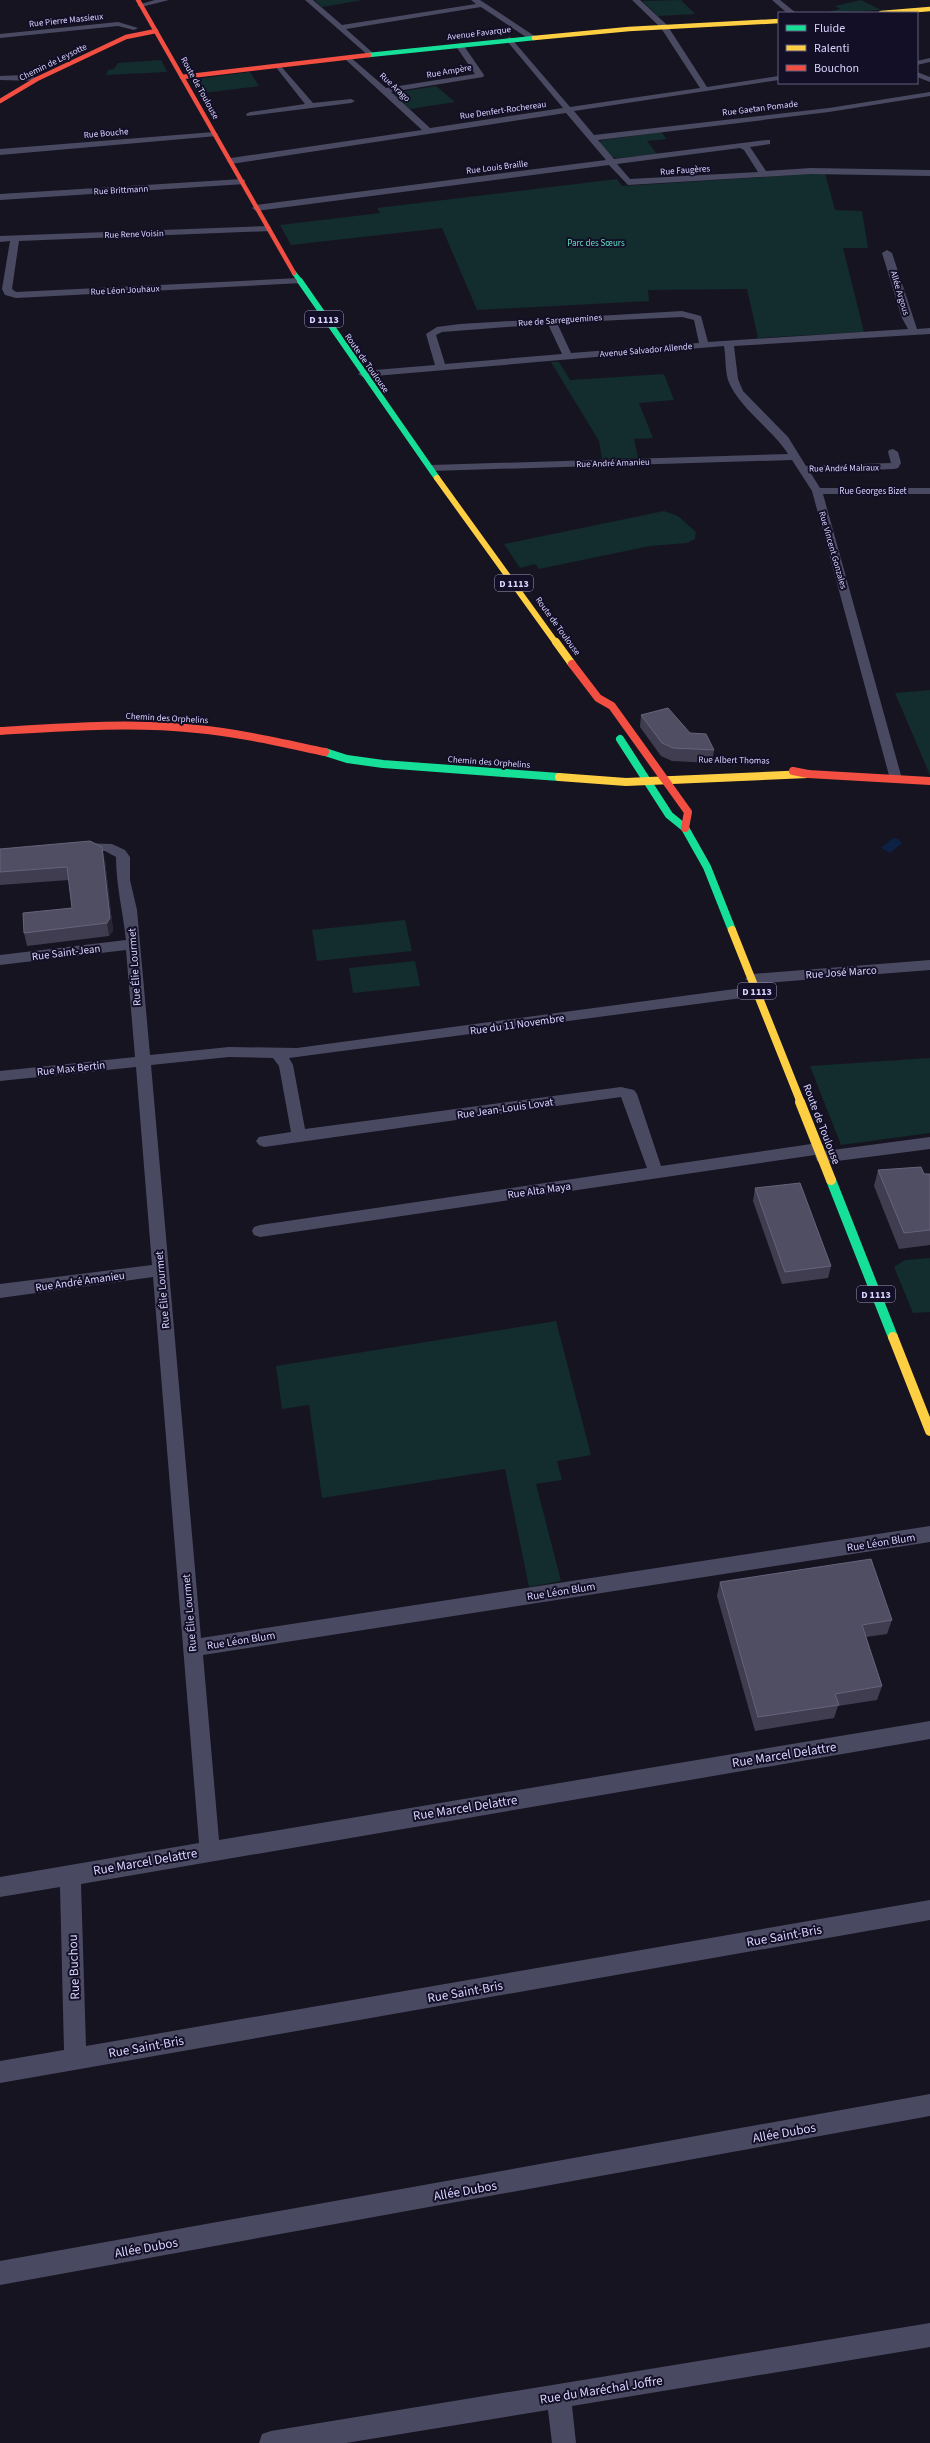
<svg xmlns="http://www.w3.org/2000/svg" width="930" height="2443" viewBox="0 0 930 2443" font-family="'Source Sans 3',sans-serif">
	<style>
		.green { fill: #132c2d }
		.water { fill: #0d2144 }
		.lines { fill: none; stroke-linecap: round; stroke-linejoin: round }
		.street { fill: #4a4962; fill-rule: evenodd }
		.fast-far3 { stroke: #16e098; stroke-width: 4.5 }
		.fast-far2 { stroke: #16e098; stroke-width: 6 }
		.fast-far1 { stroke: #16e098; stroke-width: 8 }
		.fast { stroke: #16e098; stroke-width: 10 }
		.slow-far3 { stroke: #ffcf43; stroke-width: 4.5 }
		.slow-far2 { stroke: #ffcf43; stroke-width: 6 }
		.slow-far1 { stroke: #ffcf43; stroke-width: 8 }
		.slow { stroke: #ffcf43; stroke-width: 10 }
		.jam-far1 { stroke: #f24e42; stroke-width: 4.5 }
		.jam { stroke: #f24e42; stroke-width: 8 }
		.wall { fill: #403d50 }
		.shaded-wall { fill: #282635 }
		.building { fill: #504e63; stroke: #66637b }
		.labels { text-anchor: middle; stroke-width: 4; stroke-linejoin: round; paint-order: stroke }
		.far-street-label { font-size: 9px; fill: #d9d4ff; stroke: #130f26 }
		.far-park-label { font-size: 9px; fill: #5fe0c0; stroke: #130f26 }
		.shield { fill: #130f26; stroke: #9e99be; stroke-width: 1 }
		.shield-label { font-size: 10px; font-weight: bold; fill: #d9d4ff }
		.street-label { font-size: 11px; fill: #d9d4ff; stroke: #130f26 }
		.near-street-label { font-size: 13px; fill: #d9d4ff; stroke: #130f26 }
	</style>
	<rect width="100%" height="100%" fill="#161421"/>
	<g class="green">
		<polygon points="315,0 363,0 322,7"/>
		<polygon points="681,0 695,14 658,16 642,1"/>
		<polygon points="861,0 881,10 823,13 840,9 835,6"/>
		<polygon points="161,60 167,72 106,75 108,70 114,69 118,63"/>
		<polygon points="250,72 259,86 203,93 196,79"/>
		<polygon points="436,86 455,102 410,109 392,93"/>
		<polygon points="661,132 667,139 647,141 657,154 618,158 610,157 599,142 603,140"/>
		<polygon points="825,173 835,210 862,211 868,248 843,248 864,332 758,338 747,289 648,290 649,301 477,310 442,228 291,245 280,225 380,213 377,208 617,179 622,186"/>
		<polygon points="551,362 559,362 570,380 664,374 674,400 639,403 653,438 634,439 638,458 602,459 599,441"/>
		<polygon points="664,511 678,516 696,532 695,539 687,543 650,546 539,569 535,564 520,568 504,544"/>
		<polygon points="930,690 930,775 895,693"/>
		<polygon points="405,920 412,951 317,961 312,930"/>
		<polygon points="415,961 420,986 353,993 349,968"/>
		<polygon points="930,1058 930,1133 841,1145 810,1066"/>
		<polygon points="930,1258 930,1312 913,1313 894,1267 905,1260"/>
		<polygon points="556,1321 591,1455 557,1461 562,1480 536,1484 561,1581 529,1587 505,1469 322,1498 309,1405 282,1409 276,1366"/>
	</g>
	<polygon class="water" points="893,838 898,839 902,843 890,853 881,848"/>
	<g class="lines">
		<g class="street">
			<polygon points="155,0 169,0 141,7 137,5"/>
			<polygon points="305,0 313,0 342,25 476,4 471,0 480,0 536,37 529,39 481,7 346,29 373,53 374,55 370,57"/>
			<path d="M 632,0 L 640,0 L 667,25 L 707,87 L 779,76 L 779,80 L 574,111 L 594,135 L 829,108 L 930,92 L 930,96 L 829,112 L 598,140 L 614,159 L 767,140 L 770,140 L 770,144 L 750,147 L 766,171 L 811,168 L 930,170 L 930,176 L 811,174 L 628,185 L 609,165 L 256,211 L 252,208 L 256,205 L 606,160 L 566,113 L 231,164 L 227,161 L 231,158 L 422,130 L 346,60 L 346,56 L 349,56 L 386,88 L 475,74 L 455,45 L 462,43 L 484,75 L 483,77 L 391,92 L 430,128 L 563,108 L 507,41 L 506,39 L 510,37 L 570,107 L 700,88 L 661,28 ZM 740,148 L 744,150 L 758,172 L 630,179 L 617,164 Z"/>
			<polygon points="772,0 780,0 796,13 787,13"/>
			<polygon points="118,22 138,28 134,30 118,26 0,38 0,34"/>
			<polygon points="930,58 930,62 917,65 917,61"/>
			<polygon points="279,64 313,103 351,99 355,101 351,103 247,116 246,114 250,112 305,104 275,66"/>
			<polygon points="917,72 930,77 930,82 917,77"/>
			<polygon points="25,75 41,79 37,81 0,80 0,76"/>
			<polygon points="214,132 218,134 217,136 0,155 0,149"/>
			<polygon points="242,179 245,180 245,184 0,200 0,194"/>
			<polygon points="268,226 271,227 271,231 19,241 12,289 16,292 299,278 302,279 302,283 16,298 5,295 2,289 10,241 0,242 0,236"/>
			<path d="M 887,250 L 892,253 L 917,329 L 930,328 L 930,334 L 734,346 L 738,379 L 743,391 L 788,437 L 806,466 L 891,463 L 888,452 L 889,450 L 893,449 L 898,452 L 901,463 L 898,468 L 894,469 L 810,472 L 820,488 L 930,488 L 930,494 L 823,494 L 902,779 L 896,783 L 890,779 L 812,491 L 792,460 L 431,471 L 426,468 L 431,465 L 788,454 C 772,429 738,407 728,380 C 725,370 726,357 724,346 L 363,377 L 358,374 L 363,371 L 435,365 L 426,334 L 437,327 L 460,324 L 682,311 L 701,316 L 708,342 L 908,329 L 902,318 L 882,253 ZM 682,317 L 694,320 L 699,343 L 571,353 L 557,323 ZM 548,324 L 562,354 L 445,364 L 436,335 L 442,332 Z"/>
			<path d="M 79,843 L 112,844 L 125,850 L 130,857 L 130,880 L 137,910 L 150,1055 L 229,1047 L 297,1048 L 757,986 L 764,991 L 757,996 L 289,1058 L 293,1065 L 305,1129 L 621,1087 L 634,1090 L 637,1094 L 661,1166 L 818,1143 L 823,1145 L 825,1151 L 930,1137 L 930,1149 L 822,1163 L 817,1161 L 815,1155 L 260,1237 L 254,1235 L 252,1231 L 254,1227 L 260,1225 L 647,1168 L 621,1097 L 264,1147 L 259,1145 L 256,1141 L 259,1137 L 291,1132 L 279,1066 L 273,1058 L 229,1057 L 151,1065 L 201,1638 L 930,1526 L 930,1542 L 203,1655 L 219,1840 L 930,1721 L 930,1739 L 81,1884 L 86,2046 L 930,1900 L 930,1920 L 0,2083 L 0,2061 L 64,2050 L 60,1887 L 0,1897 L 0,1877 L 199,1843 L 153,1277 L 0,1298 L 0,1284 L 152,1265 L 136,1067 L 0,1081 L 0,1071 L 135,1057 L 126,950 L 0,965 L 0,955 L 126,940 C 123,912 116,885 116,857 L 105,851 L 74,850 L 72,847 L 74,844 Z"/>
			<polygon points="930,960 930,970 752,984 745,979 752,974"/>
			<polygon points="930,2094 930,2116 0,2285 0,2261"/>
			<polygon points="930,2323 930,2347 572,2406 576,2443 552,2443 548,2410 346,2443 259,2443 262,2434 271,2431"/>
		</g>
		<g class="fast-far3">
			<polyline points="369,55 534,38"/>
			<polyline points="294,273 301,282"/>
		</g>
		<polyline class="fast-far2" points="300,281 437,478"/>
		<g class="fast-far1">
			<polyline points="620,739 669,815 685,828 707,867 732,930"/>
			<polyline points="325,752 347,759 383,764 559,777"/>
		</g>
		<polyline class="fast" points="831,1180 893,1337"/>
		<g class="slow-far3">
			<polyline points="881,13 930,9"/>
			<polyline points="534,38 629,29 779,21"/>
		</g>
		<polyline class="slow-far2" points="437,478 556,643"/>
		<g class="slow-far1">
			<polyline points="556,642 572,664"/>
			<polyline points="559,777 626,782 808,774"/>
			<polyline points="732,930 801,1103"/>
		</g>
		<g class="slow">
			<polyline points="800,1102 831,1180"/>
			<polyline points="893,1337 930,1431"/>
		</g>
		<g class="jam-far1">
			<polyline points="138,0 294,273"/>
			<polyline points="182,77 369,55"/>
			<polyline points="0,101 37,79 126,37 156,31"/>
		</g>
		<g class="jam">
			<polyline points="572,664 598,698 612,706 688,812 685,828"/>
			<path d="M 0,731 C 65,727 131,722 197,729 C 240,733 282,743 325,752"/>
			<polyline points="793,771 808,774 930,781"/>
		</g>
	</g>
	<g class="wall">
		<polygon points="641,715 690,733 714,750 712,763 672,761 661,756 640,727"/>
		<polygon points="0,849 105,860 113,931 109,936 27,946 24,933 72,908 69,880 0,885"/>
		<polygon points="878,1170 930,1174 930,1245 899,1249 874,1186"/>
		<polygon points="755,1188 831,1266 828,1278 782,1284 753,1201"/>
		<polygon points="720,1582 892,1620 887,1634 866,1637 882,1686 877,1700 838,1706 834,1718 755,1731 717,1596"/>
	</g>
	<polygon class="shaded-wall" points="102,847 105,860 113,931 109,936 107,923"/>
	<g class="building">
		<polygon points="668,708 690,733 706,734 714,750 673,748 662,743 641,715"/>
		<polygon points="90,841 102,847 110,918 107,923 24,933 23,913 72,908 67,867 0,872 0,849"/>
		<polygon points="921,1167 924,1174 930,1174 930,1230 904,1233 878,1170"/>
		<polygon points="800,1183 831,1266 785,1272 755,1188"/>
		<polygon points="871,1559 892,1620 862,1625 882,1686 835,1694 839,1705 758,1717 720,1582"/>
	</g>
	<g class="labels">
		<g class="far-street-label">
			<text transform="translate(66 20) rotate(-6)" y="3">Rue Pierre Massieux</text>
			<text transform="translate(479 33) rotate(-7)" y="3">Avenue Favarque</text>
			<text transform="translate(53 62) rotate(-26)" y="3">Chemin de Leysotte</text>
			<text transform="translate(449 71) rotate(-10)" y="3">Rue Ampère</text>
			<text transform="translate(395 87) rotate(43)" y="3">Rue Arago</text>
			<text transform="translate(200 88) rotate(61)" y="3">Route de Toulouse</text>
			<text transform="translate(760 108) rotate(-7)" y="3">Rue Gaetan Pomade</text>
			<text transform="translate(503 110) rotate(-8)" y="3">Rue Denfert-Rochereau</text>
			<text transform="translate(106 133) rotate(-5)" y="3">Rue Bouche</text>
			<text transform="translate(497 167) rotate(-7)" y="3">Rue Louis Braille</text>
			<text transform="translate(685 170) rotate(-4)" y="3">Rue Faugères</text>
			<text transform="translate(121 190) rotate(-3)" y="3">Rue Brittmann</text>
			<text transform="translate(134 234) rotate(-2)" y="3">Rue Rene Voisin</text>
			<text transform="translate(125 290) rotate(-3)" y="3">Rue Léon Jouhaux</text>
			<text transform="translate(900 293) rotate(73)" y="3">Allée Argous</text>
			<text transform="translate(560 320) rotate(-4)" y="3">Rue de Sarreguemines</text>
			<text transform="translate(646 350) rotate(-5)" y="3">Avenue Salvador Allende</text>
			<text transform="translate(367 363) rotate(55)" y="3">Route de Toulouse</text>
			<text transform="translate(613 463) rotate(-2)" y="3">Rue André Amanieu</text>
			<text transform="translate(844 468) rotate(-1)" y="3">Rue André Malraux</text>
			<text x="873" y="494">Rue Georges Bizet</text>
			<text transform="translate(833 550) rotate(74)" y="3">Rue Vincent Gonzales</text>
			<text transform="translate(558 626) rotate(54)" y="3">Route de Toulouse</text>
			<text transform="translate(167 718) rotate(3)" y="3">Chemin des Orphelins</text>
			<text transform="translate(734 760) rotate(1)" y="3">Rue Albert Thomas</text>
			<text transform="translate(489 762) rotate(4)" y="3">Chemin des Orphelins</text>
		</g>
		<g class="far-park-label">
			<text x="596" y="246">Parc des Sœurs</text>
		</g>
		<g class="shield">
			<rect x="305" y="311" width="38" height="16" rx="3"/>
			<rect x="495" y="575" width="38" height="16" rx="3"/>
			<rect x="738" y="983" width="38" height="16" rx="3"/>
			<rect x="857" y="1286" width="38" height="16" rx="3"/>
		</g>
		<g class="shield-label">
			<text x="324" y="323">D 1113</text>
			<text x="514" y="587">D 1113</text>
			<text x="757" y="995">D 1113</text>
			<text x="876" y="1298">D 1113</text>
		</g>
		<g class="street-label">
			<text transform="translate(66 952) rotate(-7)" y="4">Rue Saint-Jean</text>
			<text transform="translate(134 967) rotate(-94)" y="4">Rue Élie Lourmet</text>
			<text transform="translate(841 972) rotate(-4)" y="4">Rue José Marco</text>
			<text transform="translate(517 1024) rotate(-8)" y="4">Rue du 11 Novembre</text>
			<text transform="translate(71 1068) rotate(-6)" y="4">Rue Max Bertin</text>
			<text transform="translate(505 1108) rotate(-8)" y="4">Rue Jean-Louis Lovat</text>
			<text transform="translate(822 1124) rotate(69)" y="4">Route de Toulouse</text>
			<text transform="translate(539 1190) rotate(-8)" y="4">Rue Alta Maya</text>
			<text transform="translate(80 1281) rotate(-8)" y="4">Rue André Amanieu</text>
			<text transform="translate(162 1290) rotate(-95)" y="4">Rue Élie Lourmet</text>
			<text transform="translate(881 1542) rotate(-9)" y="4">Rue Léon Blum</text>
			<text transform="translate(561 1591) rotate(-9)" y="4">Rue Léon Blum</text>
			<text transform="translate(189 1613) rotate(-95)" y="4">Rue Élie Lourmet</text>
			<text transform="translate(241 1640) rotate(-9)" y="4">Rue Léon Blum</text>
		</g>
		<g class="near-street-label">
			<text transform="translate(784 1754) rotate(-9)" y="5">Rue Marcel Delattre</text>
			<text transform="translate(465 1807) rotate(-9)" y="5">Rue Marcel Delattre</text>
			<text transform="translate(145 1861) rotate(-10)" y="5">Rue Marcel Delattre</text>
			<text transform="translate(784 1935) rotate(-10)" y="5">Rue Saint-Bris</text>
			<text transform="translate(73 1967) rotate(-92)" y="5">Rue Buchou</text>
			<text transform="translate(465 1991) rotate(-10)" y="5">Rue Saint-Bris</text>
			<text transform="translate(146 2046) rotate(-10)" y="5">Rue Saint-Bris</text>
			<text transform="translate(784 2132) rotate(-10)" y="5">Allée Dubos</text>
			<text transform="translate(465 2190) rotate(-10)" y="5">Allée Dubos</text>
			<text transform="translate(146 2247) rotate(-10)" y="5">Allée Dubos</text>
			<text transform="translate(601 2389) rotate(-9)" y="5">Rue du Maréchal Joffre</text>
		</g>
	</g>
	<rect x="778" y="12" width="140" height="72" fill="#130f26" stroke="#625e7d"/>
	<rect x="786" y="25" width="20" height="6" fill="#16e098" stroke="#625e7d"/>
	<text x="814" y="32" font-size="12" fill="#d9d4ff">Fluide</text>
	<rect x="786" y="45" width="20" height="6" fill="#ffcf43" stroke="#625e7d"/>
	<text x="814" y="52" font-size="12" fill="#d9d4ff">Ralenti</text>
	<rect x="786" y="65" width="20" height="6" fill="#f24e42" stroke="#625e7d"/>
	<text x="814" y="72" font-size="12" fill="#d9d4ff">Bouchon</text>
</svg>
